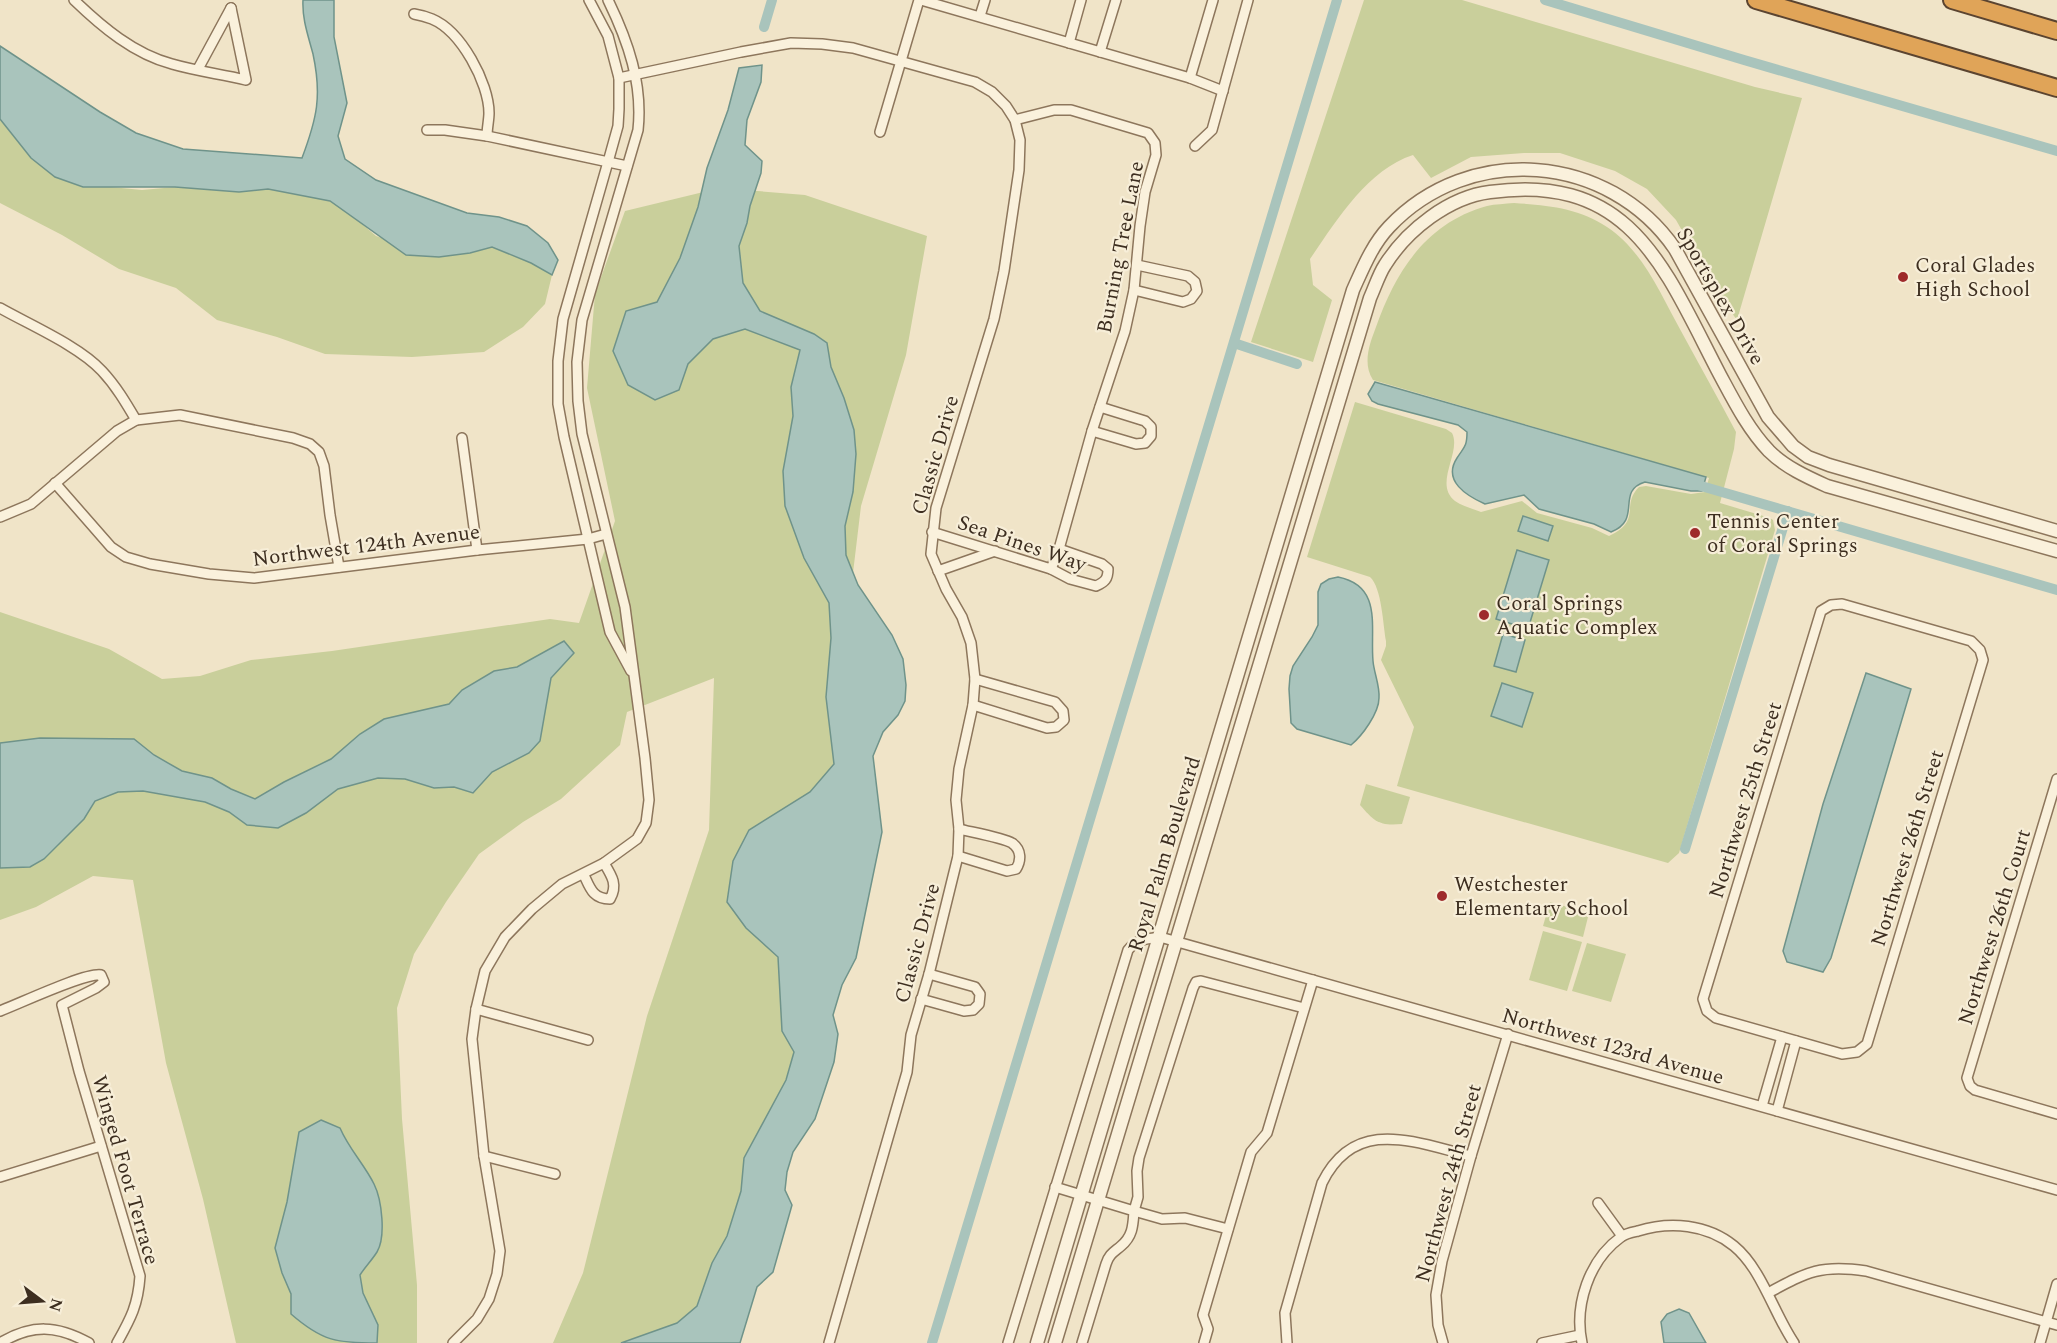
<svg xmlns="http://www.w3.org/2000/svg" width="2057" height="1343" viewBox="0 0 2057 1343" font-family="Spectral,serif">
	<style>
		.green { fill: #c9cf9b }
		.water { fill: #a9c4bc; stroke: #6f938a; stroke-width: 1.5 }
		.lines { fill: none; stroke-linecap: round; stroke-linejoin: round }
		.canal { stroke: #a9c4bc; stroke-width: 10 }
		.minor-casing { stroke: #8d765c; stroke-width: 12 }
		.tertiary-casing { stroke: #8d765c; stroke-width: 15 }
		.motorway-casing { stroke: #5b4430; stroke-width: 20 }
		.minor { stroke: #faf1dc; stroke-width: 9 }
		.tertiary { stroke: #faf1dc; stroke-width: 12 }
		.motorway { stroke: #e0a458; stroke-width: 16 }
		.poi-dot { fill: #9e2a2b; stroke: #f7eed8; stroke-width: 2 }
		.labels { text-anchor: middle; stroke-width: 4.5; stroke-linejoin: round; paint-order: stroke }
		.street-label { font-size: 21px; fill: #3d2e20; stroke: #f7eed8 }
		.poi-label { font-size: 21px; fill: #3d2e20; stroke: #f7eed8; text-anchor: start }
	</style>
	<rect width="100%" height="100%" fill="#f0e4c8"/>
	<g class="green">
		<path d="M 1364,0 L 1462,0 L 1755,87 L 1802,98 L 1737,320 L 1720,297 L 1676,220 L 1647,189 L 1615,171 L 1560,153 L 1524,153 L 1471,157 L 1431,178 L 1413,155 C 1367,170 1337,220 1310,259 L 1313,285 L 1332,300 L 1313,362 L 1251,342 Z"/>
		<polygon points="0,119 31,158 55,177 83,187 111,187 142,190 175,187 239,192 268,189 330,201 355,218 376,236 439,257 470,253 492,247 531,263 552,275 545,304 523,327 484,352 412,357 325,354 277,337 217,320 176,288 119,269 62,235 0,203"/>
		<polygon points="720,188 805,195 927,236 906,355 861,506 850,598 856,876 720,1343 553,1343 583,1273 647,1016 709,830 714,678 627,712 620,745 561,799 523,822 479,854 446,902 414,954 397,1008 402,1119 417,1285 417,1343 236,1343 203,1199 166,1063 133,880 93,876 36,907 0,920 0,612 109,649 162,679 200,676 251,660 332,651 550,619 579,623 615,521 587,388 595,294 625,211"/>
		<path d="M 1514,203 C 1547,205 1579,208 1607,227 C 1643,251 1660,293 1681,331 C 1699,364 1718,398 1736,432 L 1734,449 L 1720,503 L 1770,518 L 1773,520 L 1775,530 L 1679,853 L 1668,863 L 1397,786 L 1414,727 L 1381,660 L 1386,646 L 1386,641 C 1383,625 1382,588 1370,577 L 1307,557 L 1355,402 L 1446,429 L 1452,433 C 1462,452 1433,484 1455,501 C 1462,506 1473,509 1481,512 L 1522,501 L 1537,513 L 1592,528 L 1609,536 C 1643,520 1620,506 1639,487 L 1646,486 L 1691,494 L 1705,492 L 1709,478 L 1373,380 C 1362,363 1370,343 1376,327 C 1396,271 1426,223 1487,206 C 1495,204 1505,204 1514,203 Z"/>
		<path d="M 1366,784 L 1410,797 L 1402,824 C 1379,826 1375,822 1360,805 Z"/>
		<polygon points="1550,902 1589,913 1583,937 1543,926"/>
		<polygon points="1543,931 1582,942 1567,991 1529,980"/>
		<polygon points="1587,943 1626,954 1611,1002 1572,991"/>
	</g>
	<g class="water">
		<path d="M 303,0 L 334,0 L 334,37 L 347,103 L 338,136 L 345,159 L 376,180 L 467,213 L 499,217 L 527,226 L 548,243 L 558,260 L 552,275 L 531,263 L 492,247 L 470,253 L 439,257 L 406,255 L 330,201 L 268,189 L 239,192 L 175,187 L 83,187 L 55,177 L 31,158 L 0,119 L 0,46 L 100,112 L 136,133 L 183,149 L 302,158 C 317,118 322,96 313,54 C 308,35 302,19 303,0 Z"/>
		<polygon points="762,65 761,82 747,120 745,145 762,161 761,173 750,206 747,223 739,246 743,283 760,311 814,334 827,343 831,367 844,398 854,430 856,454 853,492 845,526 846,555 858,585 892,635 903,659 906,685 905,701 898,715 883,732 873,756 882,832 856,958 842,985 833,1015 838,1034 834,1062 815,1119 793,1152 787,1172 785,1190 792,1205 773,1272 757,1287 740,1343 621,1343 677,1323 697,1306 712,1263 727,1236 741,1191 744,1158 786,1080 794,1052 782,1031 778,957 746,928 727,902 733,861 749,830 810,792 834,764 826,697 831,638 829,603 804,558 785,506 783,471 793,416 791,387 800,350 745,329 713,339 688,364 679,390 655,400 628,385 613,351 626,311 657,302 680,258 698,207 707,168 728,110 739,68"/>
		<path d="M 1375,382 L 1706,477 L 1702,491 L 1691,491 L 1645,482 C 1615,491 1643,520 1611,532 L 1594,524 L 1539,509 L 1524,495 L 1485,504 C 1467,496 1442,481 1457,458 C 1464,447 1467,447 1467,432 L 1458,425 L 1378,404 L 1372,401 L 1368,394 Z"/>
		<polygon points="1523,516 1553,526 1548,541 1518,531"/>
		<polygon points="1517,550 1549,560 1528,629 1496,619"/>
		<path d="M 1338,577 C 1383,586 1370,627 1373,661 C 1374,673 1380,686 1379,698 C 1379,713 1362,736 1351,745 L 1297,729 L 1291,723 L 1289,689 L 1290,676 L 1293,666 L 1312,637 L 1318,625 L 1318,592 L 1321,584 L 1329,579 Z"/>
		<polygon points="1503,634 1525,640 1516,672 1494,666"/>
		<polygon points="564,641 574,653 551,678 540,741 529,753 492,772 473,793 454,787 434,788 405,779 378,778 338,789 306,813 278,828 247,825 229,812 205,802 143,791 118,792 95,801 84,819 44,859 30,867 0,868 0,743 40,738 134,739 154,755 182,771 212,778 231,789 255,799 284,782 331,759 360,734 384,719 449,704 462,690 494,671 517,667"/>
		<polygon points="1866,673 1911,689 1831,958 1823,972 1787,962 1783,951 1823,804"/>
		<polygon points="1502,683 1533,693 1522,727 1491,716"/>
		<path d="M 321,1120 L 340,1128 C 349,1149 364,1164 374,1184 C 382,1200 386,1237 377,1252 C 372,1260 365,1267 360,1275 L 363,1293 L 378,1325 L 377,1343 C 336,1343 322,1341 291,1314 L 291,1294 L 282,1273 L 275,1248 L 287,1202 L 299,1132 Z"/>
		<polygon points="1679,1309 1689,1313 1706,1343 1664,1343 1661,1322 1667,1314"/>
	</g>
	<g class="lines">
		<g class="canal">
			<polyline points="1545,0 1744,60 2057,151"/>
			<polyline points="764,27 772,0"/>
			<polyline points="1234,343 1297,364"/>
			<polyline points="1691,483 2057,590"/>
			<polyline points="1685,849 1788,511"/>
			<polyline points="932,1343 1337,0"/>
		</g>
		<g class="minor-casing">
			<g id="minor">
				<path d="M 74,0 C 102,27 134,54 172,64 C 196,71 221,74 246,80 L 231,8"/>
				<polyline points="589,0 608,36 619,78 619,109 618,126 608,162 563,319 558,361 558,404 564,437 610,632 631,671"/>
				<polyline points="921,0 1190,78 1223,91"/>
				<path d="M 414,14 C 420,15 427,17 432,19 C 461,31 489,83 489,113 C 489,120 487,128 487,136"/>
				<polyline points="980,16 985,0"/>
				<polyline points="1069,43 1081,0"/>
				<polyline points="1100,52 1116,0"/>
				<polyline points="198,69 231,8"/>
				<polyline points="619,78 741,52 791,43 822,44 853,48 975,82 992,92 1006,106 1015,120 1020,140 1019,170 1004,271 994,319 936,508 931,554 946,589 962,617 971,643 975,679 973,705 959,769 956,800 959,829 958,856 929,974 911,1035 907,1072 829,1343"/>
				<polyline points="1190,78 1213,0"/>
				<polyline points="1015,120 1054,110 1071,110 1148,133 1155,143 1156,155 1145,192 1140,226 1134,290 1125,331 1092,431 1059,549 1051,569"/>
				<polyline points="427,130 445,130 487,136 627,166"/>
				<polyline points="880,132 919,0"/>
				<polyline points="1195,146 1212,130 1248,0"/>
				<polyline points="1134,290 1183,302 1191,299 1197,291 1195,282 1188,276 1137,265"/>
				<path d="M 0,308 C 30,325 79,346 102,371 C 116,386 126,403 136,420"/>
				<polyline points="1092,431 1136,444 1145,443 1151,436 1151,427 1145,421 1100,407"/>
				<polyline points="462,438 477,550"/>
				<polyline points="55,483 111,547 126,557 150,564 209,574 254,578 477,550 588,539 606,534"/>
				<polyline points="0,517 31,504 117,431 136,420 180,415 293,438 310,444 319,452 324,466 330,515 339,567"/>
				<path d="M 932,532 L 1051,569 L 1070,579 L 1096,586 C 1105,582 1108,579 1108,569 L 1102,564 L 1059,549"/>
				<polyline points="938,571 995,551"/>
				<polygon points="1842,604 1971,641 1980,650 1983,660 1867,1044 1857,1052 1842,1054 1716,1018 1707,1011 1703,999 1821,611 1831,605"/>
				<polyline points="973,705 1047,728 1056,727 1064,720 1063,711 1055,702 975,679"/>
				<polyline points="2057,779 1967,1078 1970,1086 1975,1090 2057,1114"/>
				<path d="M 958,856 L 1007,871 L 1016,869 C 1021,861 1022,850 1012,843 C 1004,838 971,832 959,829"/>
				<path d="M 584,875 C 590,888 593,899 610,899 C 618,885 612,876 604,863"/>
				<polyline points="921,999 964,1011 973,1010 979,1004 980,994 975,987 929,974"/>
				<polyline points="476,1009 588,1040"/>
				<path d="M 0,1011 C 19,1004 86,972 101,975 L 104,982 L 96,988 L 62,1005 L 79,1071 L 140,1276 C 138,1305 131,1318 117,1343"/>
				<polyline points="1762,1106 1782,1037"/>
				<polyline points="1777,1111 1796,1041"/>
				<polyline points="484,1156 555,1174"/>
				<polyline points="0,1177 101,1146"/>
				<path d="M 1055,1187 L 1134,1211 C 1133,1225 1133,1236 1121,1246 C 1114,1252 1109,1254 1106,1264 L 1082,1343"/>
				<polyline points="1598,1203 1622,1236"/>
				<polyline points="1228,1229 1185,1218 1162,1219 1134,1211 1138,1197 1137,1171 1139,1158 1193,988 1196,982 1201,981 1304,1008"/>
				<path d="M 1768,1293 C 1807,1272 1821,1264 1866,1271 L 2057,1325"/>
				<path d="M 0,1343 C 32,1324 57,1325 89,1343"/>
				<path d="M 453,1343 L 477,1319 L 489,1299 L 497,1274 L 500,1251 L 484,1156 L 472,1039 L 476,1009 L 485,971 L 505,937 L 532,909 L 562,884 L 604,863 L 637,839 L 646,823 L 649,800 L 645,758 L 625,607 L 582,434 L 578,401 L 577,362 L 582,320 L 638,130 C 643,84 628,41 608,0"/>
				<path d="M 1008,1343 L 1128,950 C 1137,939 1146,939 1160,937 L 2057,1190"/>
				<polyline points="1204,1343 1208,1329 1203,1315 1251,1152 1267,1133 1313,980"/>
				<path d="M 1287,1343 L 1285,1313 L 1322,1183 C 1355,1116 1413,1142 1471,1156"/>
				<polyline points="1443,1343 1438,1325 1436,1295 1442,1261 1471,1156 1508,1034"/>
				<polyline points="1542,1343 1580,1335"/>
				<path d="M 1582,1343 C 1574,1305 1589,1260 1621,1237 C 1626,1233 1633,1232 1638,1231 C 1670,1221 1707,1224 1734,1246 C 1762,1269 1774,1314 1794,1343"/>
				<polyline points="2040,1343 2057,1284"/>
			</g>
		</g>
		<g class="tertiary-casing">
			<g id="tertiary">
				<path d="M 1037,1343 L 1353,290 C 1363,268 1372,245 1389,227 C 1469,142 1609,153 1675,249 L 1768,417 L 1793,446 L 1808,457 L 1829,465 L 2057,531"/>
				<path d="M 1055,1343 L 1370,298 C 1375,287 1379,274 1385,265 C 1407,230 1449,197 1490,192 C 1632,172 1665,270 1720,375 C 1734,401 1748,429 1769,451 C 1785,467 1807,477 1827,486 L 2057,551"/>
			</g>
		</g>
		<g class="motorway-casing">
			<g id="motorway">
				<polyline points="1756,0 2057,88"/>
				<polyline points="1952,0 2057,31"/>
			</g>
		</g>
		<use href="#minor" class="minor"/>
		<use href="#tertiary" class="tertiary"/>
		<use href="#motorway" class="motorway"/>
	</g>
	<g class="poi-dot">
		<circle cx="1903" cy="277" r="6"/>
		<circle cx="1695" cy="533" r="6"/>
		<circle cx="1484" cy="615" r="6"/>
		<circle cx="1442" cy="896" r="6"/>
	</g>
	<g class="labels">
		<g class="street-label">
			<text transform="translate(1120 247) rotate(-79)" y="7">Burning Tree Lane</text>
			<text transform="translate(1721 296) rotate(60)" y="7">Sportsplex Drive</text>
			<text transform="translate(935 455) rotate(-74)" y="7">Classic Drive</text>
			<text transform="translate(1022 543) rotate(19)" y="7">Sea Pines Way</text>
			<text transform="translate(366 545) rotate(-7)" y="7">Northwest 124th Avenue</text>
			<text transform="translate(1745 800) rotate(-73)" y="7">Northwest 25th Street</text>
			<text transform="translate(1907 848) rotate(-73)" y="7">Northwest 26th Street</text>
			<text transform="translate(1164 854) rotate(-73)" y="7">Royal Palm Boulevard</text>
			<text transform="translate(1994 927) rotate(-73)" y="7">Northwest 26th Court</text>
			<text transform="translate(917 943) rotate(-75)" y="7">Classic Drive</text>
			<text transform="translate(1613 1046) rotate(16)" y="7">Northwest 123rd Avenue</text>
			<text transform="translate(126 1170) rotate(74)" y="7">Winged Foot Terrace</text>
			<text transform="translate(1448 1183) rotate(-75)" y="7">Northwest 24th Street</text>
		</g>
		<g class="poi-label">
			<text x="1915" y="272">Coral Glades<tspan x="1915" dy="24">High School</tspan></text>
			<text x="1707" y="528">Tennis Center<tspan x="1707" dy="24">of Coral Springs</tspan></text>
			<text x="1496" y="610">Coral Springs<tspan x="1496" dy="24">Aquatic Complex</tspan></text>
			<text x="1454" y="891">Westchester<tspan x="1454" dy="24">Elementary School</tspan></text>
		</g>
	</g>
	<g transform="translate(42 1301) rotate(106)" stroke="#f7eed8" stroke-width="4.5" paint-order="stroke">
	<path d="M0-4.5L10 22L0 15L-10 22Z" fill="#3d2e20"/>
	<text y="-9" font-size="16" font-weight="bold" text-anchor="middle" fill="#3d2e20">N</text>
	</g>
</svg>
